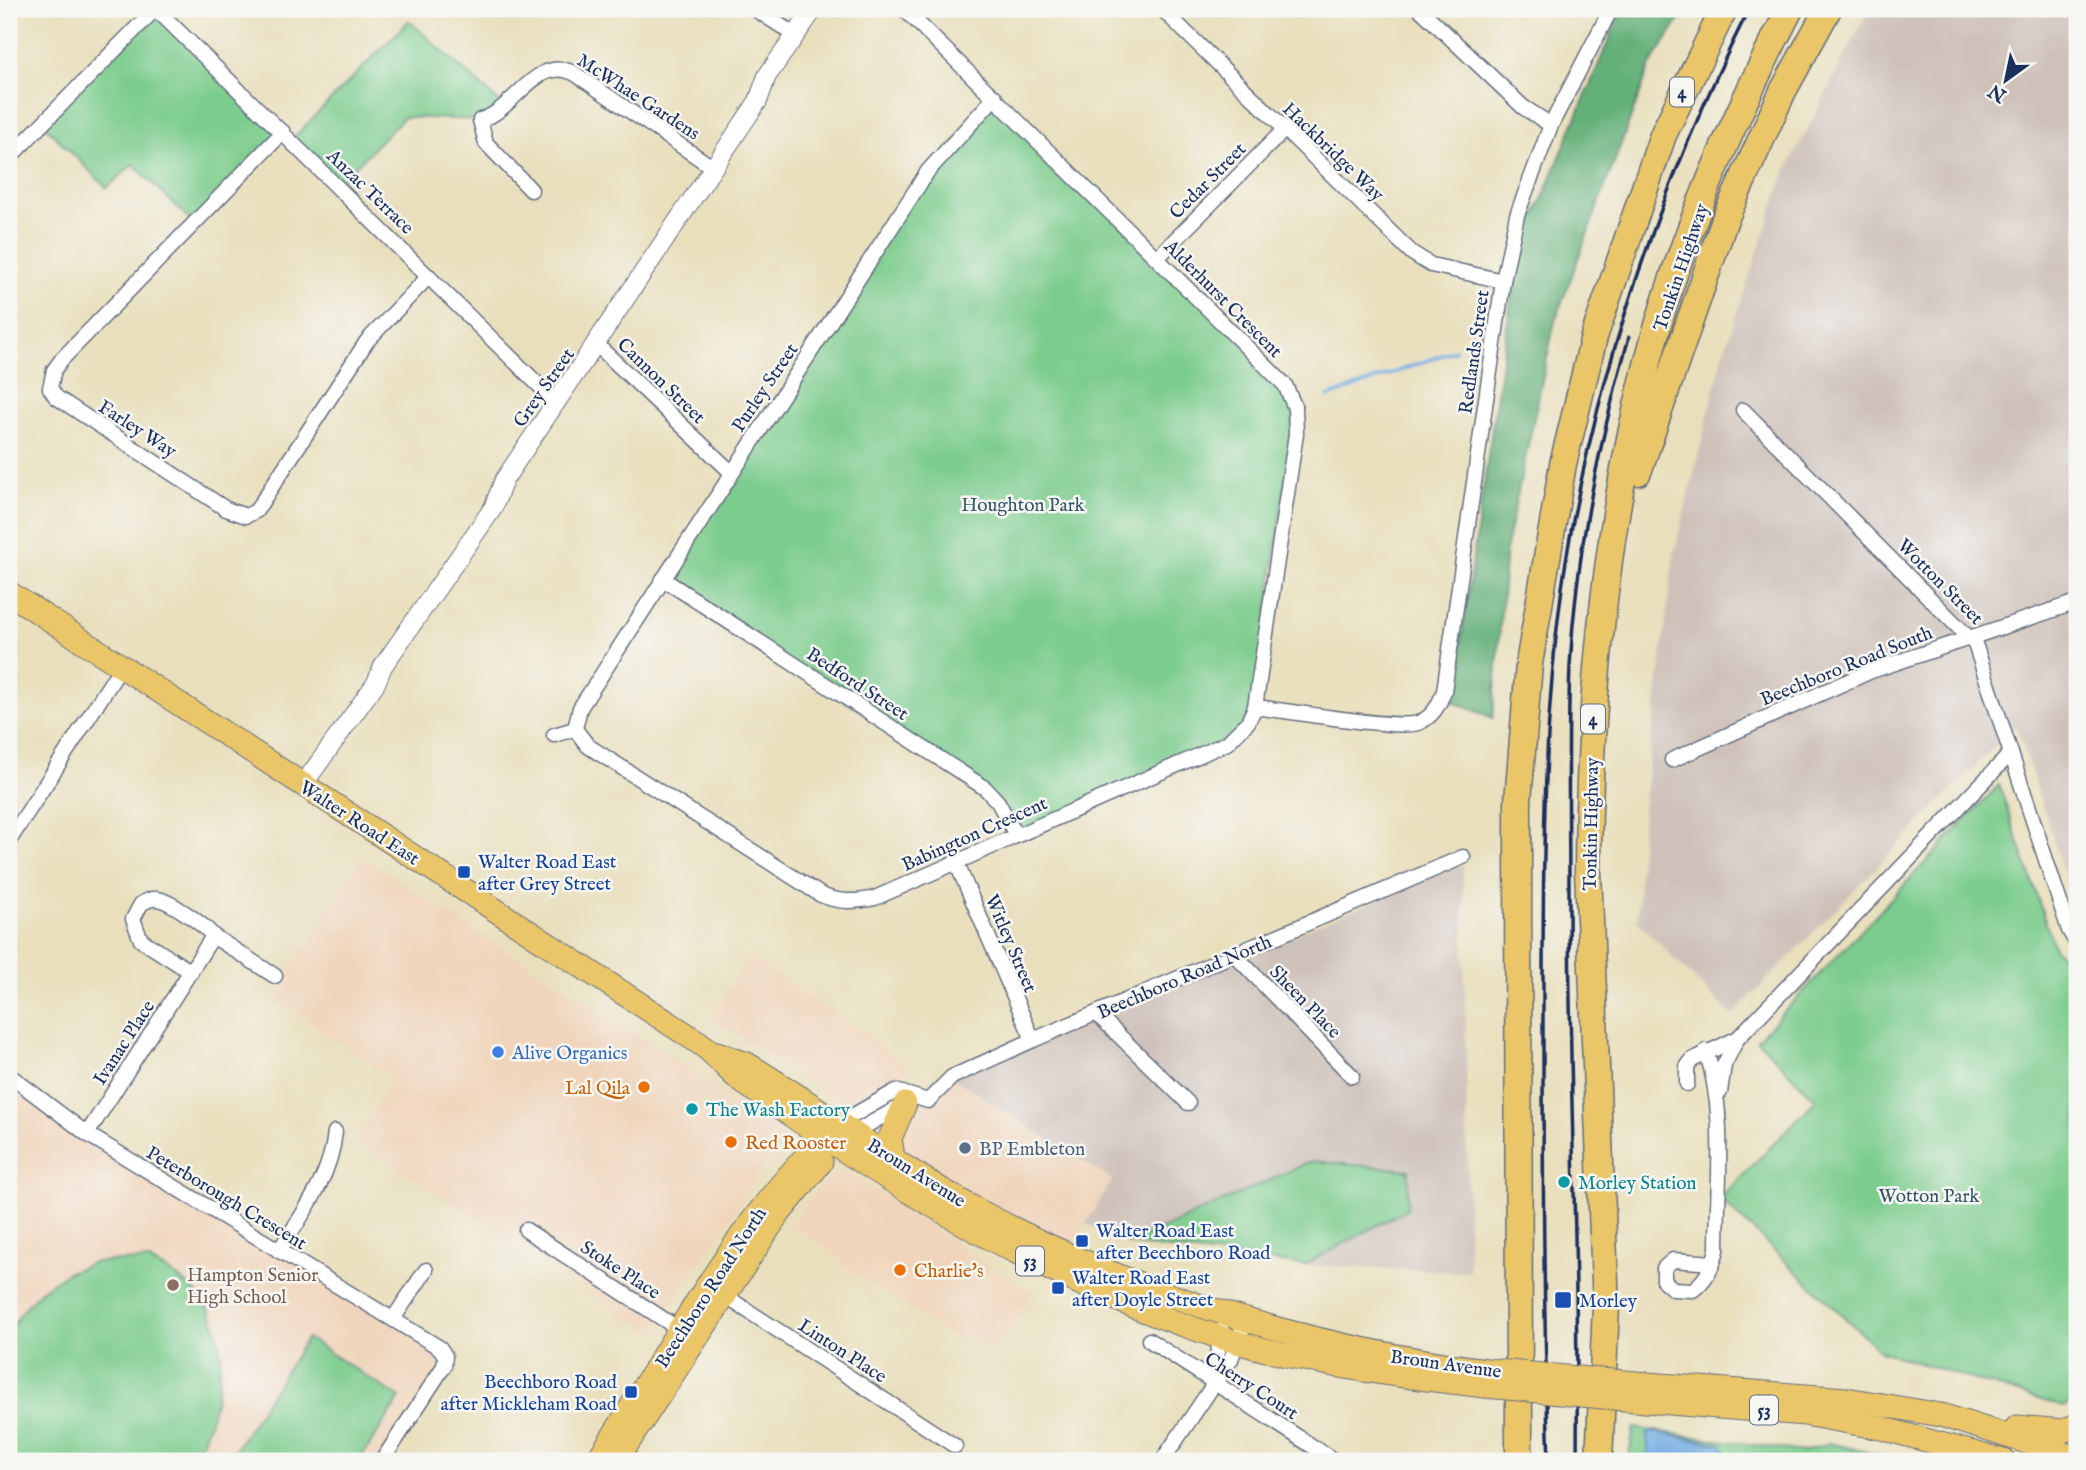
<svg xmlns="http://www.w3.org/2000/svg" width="2086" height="1470" viewBox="0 0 2086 1470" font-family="'IM FELL English',serif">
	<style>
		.built { fill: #f0d5bc }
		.industrial { fill: #cec1b9 }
		.green { fill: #7bcc8d; stroke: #4b7e76; stroke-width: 2 }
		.forest { fill: #64b078; stroke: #40706b; stroke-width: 2 }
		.water { fill: #72ace2; stroke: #466ea0; stroke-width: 2 }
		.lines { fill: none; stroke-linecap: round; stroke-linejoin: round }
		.stream { stroke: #72ace2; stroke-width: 3.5 }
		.minor-casing { stroke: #636d7f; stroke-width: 17 }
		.tertiary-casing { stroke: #636d7f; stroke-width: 20 }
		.primary-casing { stroke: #636d7f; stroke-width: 25 }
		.motorway-casing { stroke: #636d7f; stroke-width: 29 }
		.minor { stroke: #fff; stroke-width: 14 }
		.tertiary { stroke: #fff; stroke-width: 18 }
		.primary { stroke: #ebc669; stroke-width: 23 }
		.motorway { stroke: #ebc669; stroke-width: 26 }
		.rail { stroke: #1b2f5e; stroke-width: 3.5 }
		.primary-bridge-casing { stroke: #636d7f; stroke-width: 25; stroke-linecap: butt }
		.primary-bridge { stroke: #ebc669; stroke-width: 23 }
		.transit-dot { fill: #1a4fb4; stroke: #f6f6f2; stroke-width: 2.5 }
		.shop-dot { fill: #3f7fe0; stroke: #f6f6f2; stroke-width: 2.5 }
		.food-dot { fill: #e8710a; stroke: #f6f6f2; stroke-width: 2.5 }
		.culture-dot { fill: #0f9aa8; stroke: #f6f6f2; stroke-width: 2.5 }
		.service-dot { fill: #5c6f8a; stroke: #f6f6f2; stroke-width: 2.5 }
		.education-dot { fill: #8d6e63; stroke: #f6f6f2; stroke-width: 2.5 }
		.labels { text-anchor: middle; stroke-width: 5; stroke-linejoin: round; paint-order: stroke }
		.shield { fill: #f6f6f2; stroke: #5d6b8a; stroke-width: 2 }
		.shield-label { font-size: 18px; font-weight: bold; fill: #1b2f5e }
		.street-label { font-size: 19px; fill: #1b2f5e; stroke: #f6f6f2 }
		.park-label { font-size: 19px; fill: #33566a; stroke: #f6f6f2 }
		.transit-label { font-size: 19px; fill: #164399; stroke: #f6f6f2; text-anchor: start }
		.shop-label { font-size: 19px; fill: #366cbe; stroke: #f6f6f2; text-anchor: start }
		.food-label { font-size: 19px; fill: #c56008; stroke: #f6f6f2; text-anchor: start }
		.culture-label { font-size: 19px; fill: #0d838f; stroke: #f6f6f2; text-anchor: start }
		.service-label { font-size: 19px; fill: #4e5e75; stroke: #f6f6f2; text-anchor: start }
		.education-label { font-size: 19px; fill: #785e54; stroke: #f6f6f2; text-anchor: start }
	</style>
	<rect width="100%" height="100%" fill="#f6f6f2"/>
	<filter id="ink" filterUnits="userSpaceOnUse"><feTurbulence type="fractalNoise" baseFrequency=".0143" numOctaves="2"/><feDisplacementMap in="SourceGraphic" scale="14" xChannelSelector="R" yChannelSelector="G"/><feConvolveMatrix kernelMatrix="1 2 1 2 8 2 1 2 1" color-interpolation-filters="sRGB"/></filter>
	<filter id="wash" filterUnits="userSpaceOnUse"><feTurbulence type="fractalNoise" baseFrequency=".00686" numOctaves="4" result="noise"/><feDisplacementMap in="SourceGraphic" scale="28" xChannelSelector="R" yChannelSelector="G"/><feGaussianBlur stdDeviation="1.57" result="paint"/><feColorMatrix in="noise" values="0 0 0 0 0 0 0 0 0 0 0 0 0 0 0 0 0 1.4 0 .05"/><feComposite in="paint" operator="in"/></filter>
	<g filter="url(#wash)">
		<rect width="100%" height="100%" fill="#e9dfbc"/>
		<g class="built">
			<polygon points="362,857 724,1092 782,1134 779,1146 652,1333 355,1140 394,1078 273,999"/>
			<polygon points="749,957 871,1037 911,1071 844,1100 833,1098 711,1018"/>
			<polygon points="9,1076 445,1356 382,1461 9,1461"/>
			<polygon points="952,1077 1112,1181 1070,1250 893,1157 912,1095"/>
			<polygon points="846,1170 982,1262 1034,1292 994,1351 966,1332 960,1341 841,1264 843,1260 791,1224 830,1174"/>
		</g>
		<g class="industrial">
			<polygon points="1869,9 2077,9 2077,913 2016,724 1732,1016 1637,921 1643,809 1674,554 1724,351 1784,175"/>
			<polygon points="1463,864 1469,1272 1305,1265 1407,1208 1409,1170 1312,1161 1128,1244 1086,1224 1112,1180 952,1077"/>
		</g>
		<g class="green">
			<polygon points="155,9 283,132 194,224 133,164 107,188 43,124"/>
			<polygon points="409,21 505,107 480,120 404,117 337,185 291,140"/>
			<polygon points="995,97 1285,385 1295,408 1255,707 1237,735 1016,835 998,802 663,579 928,171"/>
			<polygon points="1999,785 2055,949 2077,971 2077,1398 2064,1407 1880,1351 1720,1199 1816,1100 1757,1040"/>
			<polygon points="1312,1161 1409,1170 1407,1209 1305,1265 1128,1244"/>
			<path d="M 148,1260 C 168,1270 186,1281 200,1297 C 237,1339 216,1418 193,1461 L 9,1461 L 9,1331 L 25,1308 L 43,1289 L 67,1273 L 94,1262 Z"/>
			<polygon points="307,1338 400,1398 359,1461 228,1461"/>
			<polygon points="1634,1428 1803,1452 1829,1443 1907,1461 1628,1461"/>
		</g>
		<polygon class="forest" points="1625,9 1678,9 1681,17 1650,66 1555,321 1506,547 1493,718 1452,701 1517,259 1616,23"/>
		<polygon class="water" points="1653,1432 1721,1444 1731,1461 1649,1461 1647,1434"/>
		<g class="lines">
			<polyline class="stream" points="1328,397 1456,350"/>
		</g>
	</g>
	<g filter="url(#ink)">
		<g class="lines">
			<g class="minor-casing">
				<g id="minor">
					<polyline points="156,9 557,403"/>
					<polyline points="755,9 795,35"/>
					<path d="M 904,9 C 1032,134 1159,259 1285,385 L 1295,408 L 1296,434 L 1255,707 L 1248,722 L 1227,743 L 875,898 C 855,902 840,903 821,895 L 588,746 L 575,729 L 580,708 L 928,171 L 995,97"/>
					<polyline points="1162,9 1412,253 1431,265 1503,281"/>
					<polyline points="1420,9 1523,107 1551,125"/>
					<polyline points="283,132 62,359 54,370 50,388 56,397 226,509 246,516 256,511 367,341 429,276"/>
					<polyline points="9,158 155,9"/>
					<path d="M 531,190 L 486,143 L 480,120 C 515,111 534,55 574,73 L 712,167"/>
					<polyline points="1157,258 1284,130"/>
					<polyline points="597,345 731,472"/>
					<polyline points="1743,410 1975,644 2069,930 2077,944"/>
					<polyline points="663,579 985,788 998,802 1016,835"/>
					<path d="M 1255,707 C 1284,710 1397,730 1418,723 C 1433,717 1439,705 1444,691 L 1503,281 L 1517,215 L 1551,125 L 1611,9"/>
					<polyline points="554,735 575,729"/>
					<polyline points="1672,760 1871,671 2077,602"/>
					<polyline points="9,841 121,667"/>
					<polyline points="956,862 1033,1040"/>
					<polyline points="213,936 275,976"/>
					<polyline points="1234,954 1352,1076"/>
					<polyline points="1097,1014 1188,1103"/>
					<path d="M 1706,1051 C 1727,1113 1717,1185 1717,1250 C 1712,1267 1707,1279 1693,1290 L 1673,1289 L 1664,1281 L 1664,1268 L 1673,1260 L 1713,1263"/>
					<polyline points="9,1075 87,1134 440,1348 445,1356 444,1366 382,1461"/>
					<polyline points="1687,1084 1687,1067 1692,1060 1738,1038 2011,753"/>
					<polyline points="1720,1092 1724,1065 1737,1039"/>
					<polyline points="840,1123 896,1091 928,1101 952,1077 1033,1040 1463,857"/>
					<polyline points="855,1132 905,1104"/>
					<path d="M 87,1134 L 213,936 C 206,926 169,900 157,899 C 151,898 146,901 141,904 L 133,919 L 141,940 L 191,972"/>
					<polyline points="526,1230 685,1333"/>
					<path d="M 279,1251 C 303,1213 331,1177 335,1132"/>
					<polyline points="719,1292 955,1446"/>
					<polyline points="393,1319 426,1270"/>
					<polyline points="1149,1340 1335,1461"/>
					<polyline points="1212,1382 1222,1330"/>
					<polyline points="1162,1461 1231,1359 1245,1322"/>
				</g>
			</g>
			<g class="tertiary-casing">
				<polyline id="tertiary" points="303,785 376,683 383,666 493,508 504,480 758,101 767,76 814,9"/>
			</g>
			<g class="primary-casing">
				<g id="primary">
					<path d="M 9,593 L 701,1044 C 717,1055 728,1072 744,1083 C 898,1190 1058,1291 1240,1343 C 1320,1366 1403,1377 1485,1386"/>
					<path d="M 717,1053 L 747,1064 C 825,1111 899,1168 979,1211 C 1138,1296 1308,1347 1486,1370"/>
					<polyline points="893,1157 890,1138 905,1104"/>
					<polyline points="1647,1384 1846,1399 1941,1415 2077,1458"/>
					<polyline points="1646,1401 1805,1414 1881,1428 2004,1461"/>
					<polyline points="2017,1427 2063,1431 2077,1425"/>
					<path d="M 597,1461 C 672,1347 735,1221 835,1127"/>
					<polyline points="616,1461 777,1216 821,1162"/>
				</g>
			</g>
			<g class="motorway-casing">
				<g id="motorway">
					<polyline points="1638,472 1725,219 1783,91 1828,9"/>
					<polyline points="1519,1461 1518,801 1529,664 1563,464 1594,337 1663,135 1724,9"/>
					<path d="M 1599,1461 L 1606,1307 L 1588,871 C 1589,700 1606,522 1649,357 C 1681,236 1733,119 1790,9"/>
				</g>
			</g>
			<use href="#minor" class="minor"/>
			<use href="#tertiary" class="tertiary"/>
			<use href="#primary" class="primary"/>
			<use href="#motorway" class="motorway"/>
			<g class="rail">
				<path d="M 1549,1461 C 1543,1307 1543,1153 1543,999 C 1543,844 1543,690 1570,537 C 1603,354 1666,175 1749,9"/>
				<path d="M 1577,1461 C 1579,1272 1569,1083 1569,893 C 1569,818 1567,742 1570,666 C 1576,555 1598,445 1629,337"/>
			</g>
			<g class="primary-bridge-casing">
				<g id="primary-bridge">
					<polyline points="1486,1370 1647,1384"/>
					<polyline points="1485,1386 1646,1401"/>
				</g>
			</g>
			<use href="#primary-bridge" class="primary-bridge"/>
		</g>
	</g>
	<g class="transit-dot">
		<rect x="457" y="865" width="14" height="14" rx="3.5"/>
		<rect x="1075" y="1234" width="14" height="14" rx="3.5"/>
		<rect x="1051" y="1281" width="14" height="14" rx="3.5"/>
		<rect x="1554" y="1291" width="18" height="18" rx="3.5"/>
		<rect x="624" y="1385" width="14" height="14" rx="3.5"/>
	</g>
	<circle class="shop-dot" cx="498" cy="1052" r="7"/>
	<g class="food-dot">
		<circle cx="644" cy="1087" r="7"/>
		<circle cx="731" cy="1142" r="7"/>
		<circle cx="900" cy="1270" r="7"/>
	</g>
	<g class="culture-dot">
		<circle cx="692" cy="1109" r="7"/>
		<circle cx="1564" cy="1182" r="7"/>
	</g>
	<circle class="service-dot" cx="965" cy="1148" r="7"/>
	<circle class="education-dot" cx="173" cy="1285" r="7"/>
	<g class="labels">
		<g class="shield">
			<rect x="1670" y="77.5" width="24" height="29" rx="5"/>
			<rect x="1581" y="704.5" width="24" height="29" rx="5"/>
			<rect x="1016" y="1246.5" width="28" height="29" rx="5"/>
			<rect x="1750" y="1395.5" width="28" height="29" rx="5"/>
		</g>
		<g class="shield-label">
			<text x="1682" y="98">4</text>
			<text x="1593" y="725">4</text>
			<text x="1030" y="1267">53</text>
			<text x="1764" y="1416">53</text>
		</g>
		<g class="street-label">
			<text transform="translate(639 96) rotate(33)" y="7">McWhae Gardens</text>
			<text transform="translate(1334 151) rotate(44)" y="7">Hackbridge Way</text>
			<text transform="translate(1207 180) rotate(-45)" y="7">Cedar Street</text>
			<text transform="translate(371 191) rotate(44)" y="7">Anzac Terrace</text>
			<text transform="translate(1680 267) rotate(-71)" y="7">Tonkin Highway</text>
			<text transform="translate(1224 298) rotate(45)" y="7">Alderhurst Crescent</text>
			<text transform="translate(1473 352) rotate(-82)" y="7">Redlands Street</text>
			<text transform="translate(662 380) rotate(44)" y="7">Cannon Street</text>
			<text transform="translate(543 387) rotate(-55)" y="7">Grey Street</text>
			<text transform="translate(764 387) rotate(-56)" y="7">Purley Street</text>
			<text transform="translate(138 428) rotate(33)" y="7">Farley Way</text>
			<text transform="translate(1941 581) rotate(45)" y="7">Wotton Street</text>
			<text transform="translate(1846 665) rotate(-22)" y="7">Beechboro Road South</text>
			<text transform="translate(858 683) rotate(33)" y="7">Bedford Street</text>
			<text transform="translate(360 822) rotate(33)" y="7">Walter Road East</text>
			<text transform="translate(1590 824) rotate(-89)" y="7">Tonkin Highway</text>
			<text transform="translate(974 833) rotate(-24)" y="7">Babington Crescent</text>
			<text transform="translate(1012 943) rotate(67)" y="7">Witley Street</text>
			<text transform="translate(1184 976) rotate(-23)" y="7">Beechboro Road North</text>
			<text transform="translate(1306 1001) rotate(46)" y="7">Sheen Place</text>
			<text transform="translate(123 1042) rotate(-57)" y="7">Ivanac Place</text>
			<text transform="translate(917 1172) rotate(32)" y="7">Broun Avenue</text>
			<text transform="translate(227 1197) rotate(31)" y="7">Peterborough Crescent</text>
			<text transform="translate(621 1269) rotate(33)" y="7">Stoke Place</text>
			<text transform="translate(710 1287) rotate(-57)" y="7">Beechboro Road North</text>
			<text transform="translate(843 1350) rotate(33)" y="7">Linton Place</text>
			<text transform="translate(1446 1363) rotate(8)" y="7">Broun Avenue</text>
			<text transform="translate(1252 1385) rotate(33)" y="7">Cherry Court</text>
		</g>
		<g class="park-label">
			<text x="1023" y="511">Houghton Park</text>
			<text x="1929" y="1202">Wotton Park</text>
		</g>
		<g class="transit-label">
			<text x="478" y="868">Walter Road East<tspan x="478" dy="22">after Grey Street</tspan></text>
			<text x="1096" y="1237">Walter Road East<tspan x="1096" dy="22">after Beechboro Road</tspan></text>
			<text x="1072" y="1284">Walter Road East<tspan x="1072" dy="22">after Doyle Street</tspan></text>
			<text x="1579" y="1307">Morley</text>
			<text x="617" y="1388" text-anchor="end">Beechboro Road<tspan x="617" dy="22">after Mickleham Road</tspan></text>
		</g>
		<g class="shop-label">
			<text x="512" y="1059">Alive Organics</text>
		</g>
		<g class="food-label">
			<text x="630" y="1094" text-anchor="end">Lal Qila</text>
			<text x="745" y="1149">Red Rooster</text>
			<text x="914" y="1277">Charlie's</text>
		</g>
		<g class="culture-label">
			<text x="706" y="1116">The Wash Factory</text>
			<text x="1578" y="1189">Morley Station</text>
		</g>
		<g class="service-label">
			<text x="979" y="1155">BP Embleton</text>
		</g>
		<g class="education-label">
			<text x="187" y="1281">Hampton Senior<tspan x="187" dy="22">High School</tspan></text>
		</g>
	</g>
	<rect width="2086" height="1470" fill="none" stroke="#f6f6f2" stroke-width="35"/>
	<g transform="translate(2006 80) rotate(213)" stroke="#f6f6f2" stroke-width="5" paint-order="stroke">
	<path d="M0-5L12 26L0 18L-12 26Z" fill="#1b2f5e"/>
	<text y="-10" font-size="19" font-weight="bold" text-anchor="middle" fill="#1b2f5e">N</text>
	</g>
</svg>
